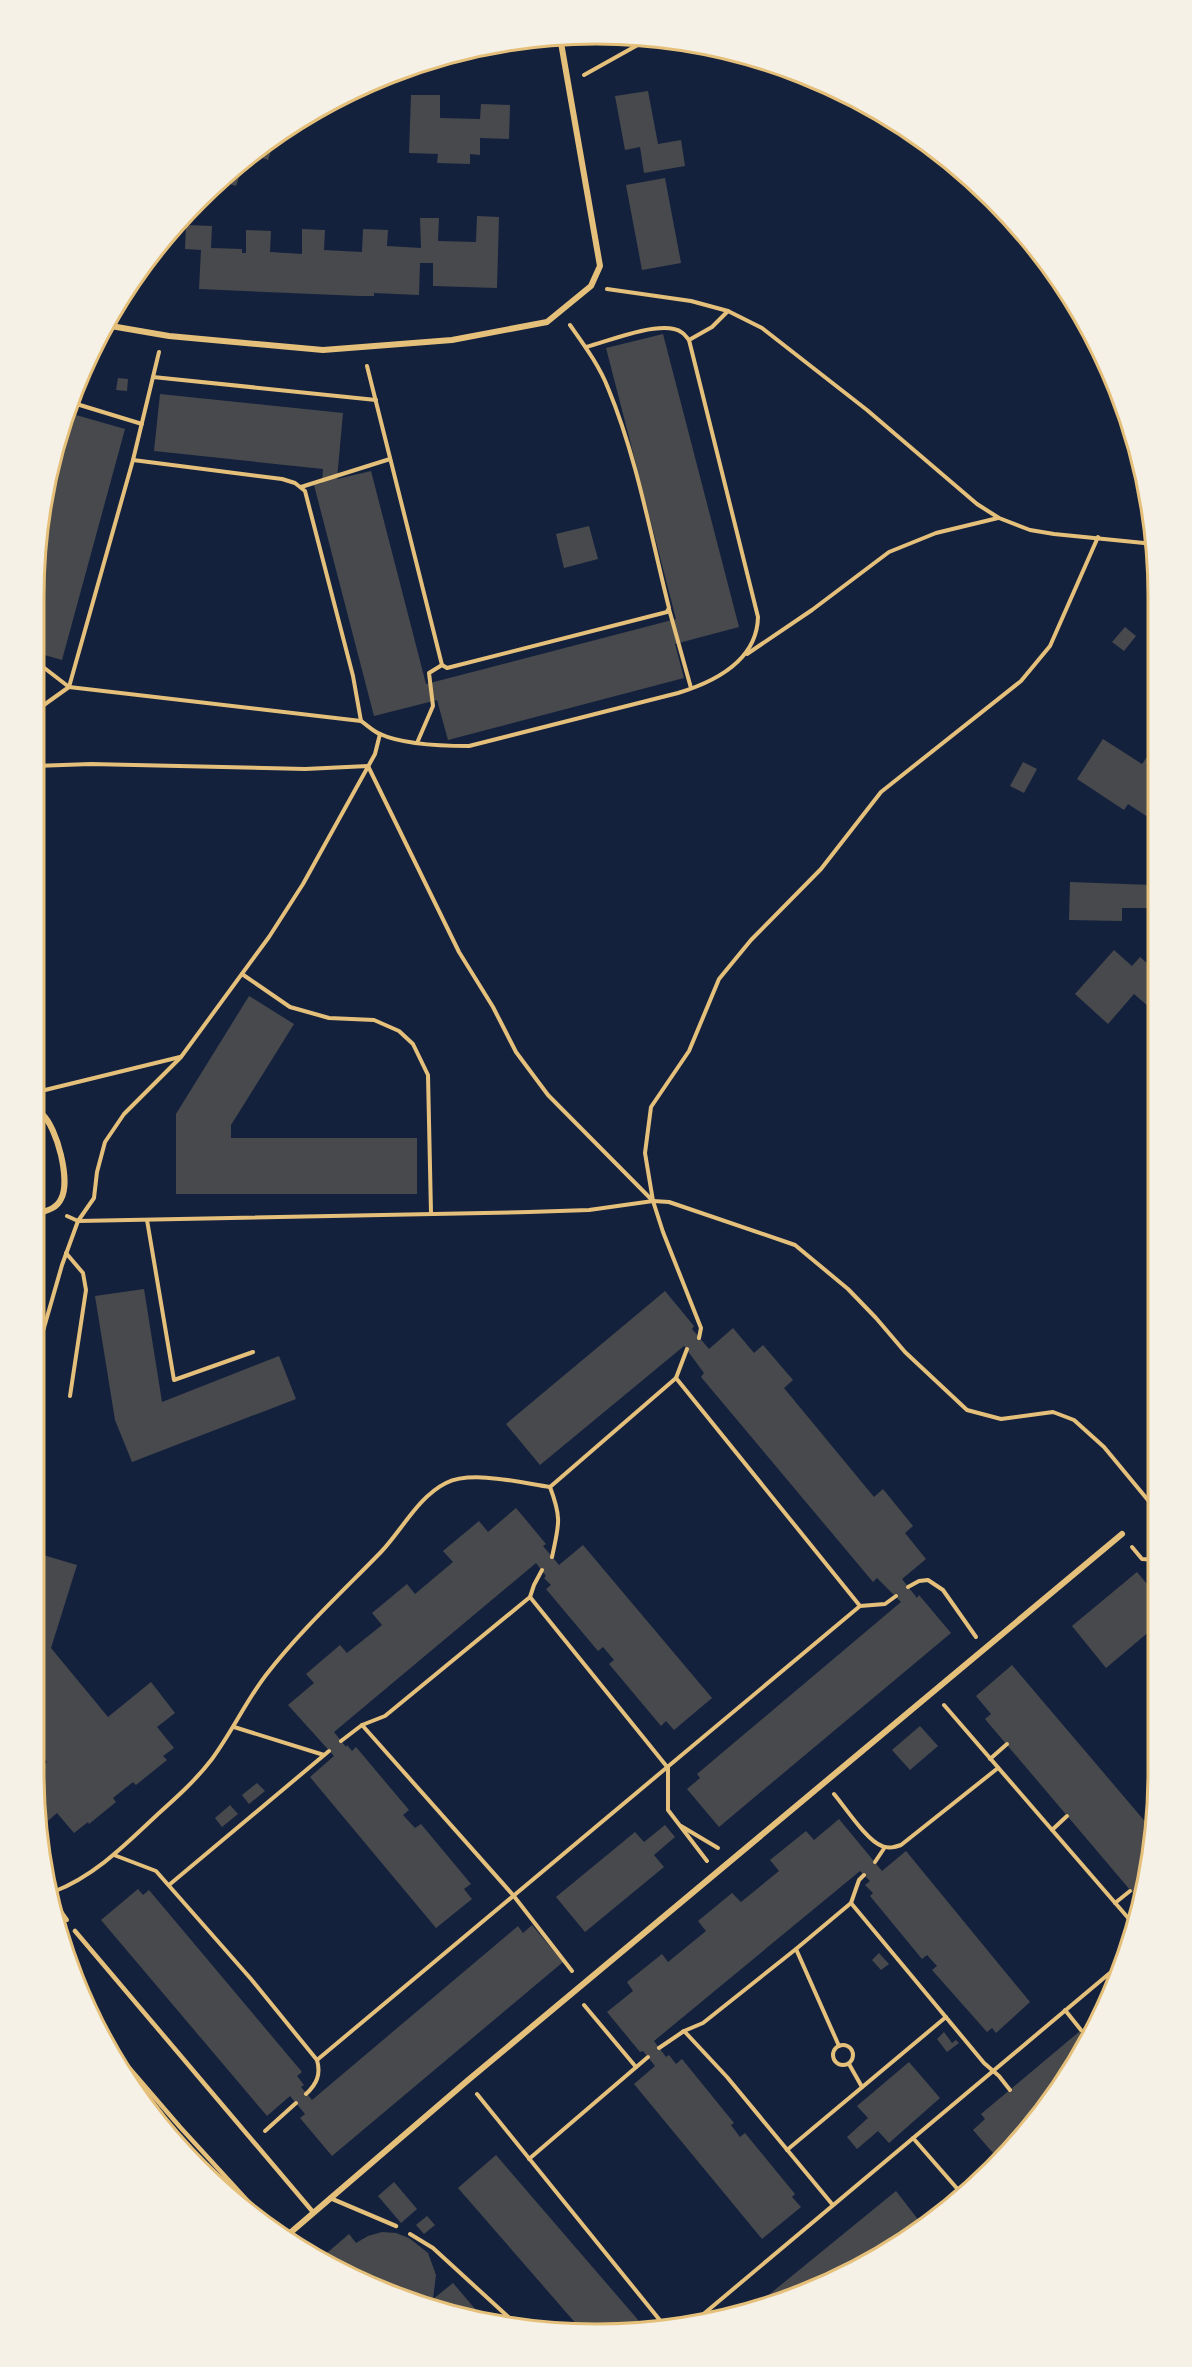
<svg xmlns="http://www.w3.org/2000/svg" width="1192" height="2367" viewBox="0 0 1192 2367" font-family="'Varela Round',sans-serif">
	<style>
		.building { fill: #48494c }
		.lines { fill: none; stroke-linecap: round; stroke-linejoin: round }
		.path { stroke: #e5c07b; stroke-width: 4 }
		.service { stroke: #e5c07b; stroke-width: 4.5 }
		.minor { stroke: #e5c07b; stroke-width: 6 }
		.rim { fill: none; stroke: #e5c07b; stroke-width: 3 }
	</style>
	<rect width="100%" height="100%" fill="#14213d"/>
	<g class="building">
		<polygon points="432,59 433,69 402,69 415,63"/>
		<polygon points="648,91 658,144 681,140 685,166 644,173 640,147 625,150 615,96"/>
		<polygon points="411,95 440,95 440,118 480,119 481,104 510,105 509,139 480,138 480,155 470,154 470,164 437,163 438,154 409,153"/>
		<polygon points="276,136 268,160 251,154 256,151"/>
		<polygon points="241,161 244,162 236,186 218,180"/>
		<polygon points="665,178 681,263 642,270 626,185"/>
		<polygon points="477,216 499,217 497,288 433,286 433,263 420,263 419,295 374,293 374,296 360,296 199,289 201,250 185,249 186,225 212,226 211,248 242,249 242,253 246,253 246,230 271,231 270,252 302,254 302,229 325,230 324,250 362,252 363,229 388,230 387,246 421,248 420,218 439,218 438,241 476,242"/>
		<polygon points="663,334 739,627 675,644 684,678 448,740 437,700 374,716 314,485 322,483 323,469 154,451 160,394 343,413 337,479 371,471 426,684 676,619 606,348"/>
		<polygon points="118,378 128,379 127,391 116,390"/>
		<polygon points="69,413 125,429 62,660 34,652 34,560 42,513"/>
		<polygon points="589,526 598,559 564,568 556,534"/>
		<polygon points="1125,627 1136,636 1124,651 1112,642"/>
		<polygon points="1103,739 1142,764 1147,757 1155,762 1155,813 1151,819 1128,804 1124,810 1077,779"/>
		<polygon points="1023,762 1037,769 1024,793 1010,786"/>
		<polygon points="1070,882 1152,885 1152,908 1122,908 1122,921 1069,920"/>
		<polygon points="1114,950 1132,966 1140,957 1155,970 1156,1013 1134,994 1108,1024 1075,994"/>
		<polygon points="249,996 294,1024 231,1125 231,1138 417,1138 417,1194 176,1194 176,1114"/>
		<polygon points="144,1289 162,1402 279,1356 296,1399 132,1462 115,1420 95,1296"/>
		<polygon points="665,1291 694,1326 692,1329 709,1349 733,1328 754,1353 763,1345 793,1380 784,1388 874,1497 883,1489 913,1526 905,1533 926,1559 902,1579 917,1598 919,1595 951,1633 719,1827 687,1789 700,1778 697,1774 901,1602 877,1578 873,1582 701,1377 704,1373 684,1346 540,1465 506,1424"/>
		<polygon points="516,1508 546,1544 543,1546 559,1565 583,1545 712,1698 674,1730 666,1721 661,1726 609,1664 614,1660 603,1647 598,1651 546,1589 551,1585 544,1578 546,1576 536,1563 334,1732 346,1747 347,1745 352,1751 356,1747 409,1810 403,1815 415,1828 421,1824 471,1884 464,1889 472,1899 436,1928 310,1777 334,1756 288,1705 314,1683 306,1674 340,1645 347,1653 382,1625 372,1613 407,1584 415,1594 453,1562 443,1551 479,1521 488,1532"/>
		<polygon points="33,1552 77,1565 51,1648 108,1717 151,1682 175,1713 157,1727 174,1748 163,1756 167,1760 136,1785 133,1782 113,1798 116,1802 89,1824 88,1822 74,1833 57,1813 42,1826 33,1773 47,1762 33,1745"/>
		<polygon points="1137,1572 1157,1596 1157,1625 1106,1668 1072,1626"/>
		<polygon points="1012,1665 1154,1832 1142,1904 985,1719 991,1714 976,1696"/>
		<polygon points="920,1726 938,1746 910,1770 892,1750"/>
		<polygon points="257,1783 265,1791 249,1804 242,1795"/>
		<polygon points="230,1805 238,1814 222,1827 215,1818"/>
		<polygon points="839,1819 882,1871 906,1851 1030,2002 996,2033 992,2028 987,2032 932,1970 937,1966 927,1955 922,1959 870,1896 873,1893 865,1885 870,1881 860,1871 654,2041 666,2057 669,2055 676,2064 682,2059 734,2123 731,2125 740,2137 745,2133 795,2194 792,2197 801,2207 762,2239 634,2084 655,2066 643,2051 640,2052 607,2012 633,1991 627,1982 662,1954 668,1962 706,1931 698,1921 732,1893 741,1902 779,1871 770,1860 806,1831 814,1840"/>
		<polygon points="665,1825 675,1837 654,1855 664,1867 585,1932 556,1897 635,1832 644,1842"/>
		<polygon points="138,1889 143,1895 149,1890 302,2072 297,2076 304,2085 301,2087 312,2100 518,1926 523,1933 532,1925 563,1962 332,2156 300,2118 305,2114 290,2096 267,2116 101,1920"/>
		<polygon points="879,1953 889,1964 881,1970 872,1960"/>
		<polygon points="1105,2010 1101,2020 1000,2161 973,2130 985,2119 981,2114"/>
		<polygon points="944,2032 952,2043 956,2040 959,2043 947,2052 937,2039"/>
		<polygon points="909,2062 940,2098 889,2143 878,2131 857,2149 847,2137 868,2118 857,2106"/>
		<polygon points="496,2155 645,2328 578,2326 458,2188"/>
		<polygon points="394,2182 417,2209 401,2223 378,2196"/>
		<polygon points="896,2191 920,2222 845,2276 760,2302"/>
		<polygon points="427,2216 435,2225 424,2234 416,2225"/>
		<polygon points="382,2232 396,2233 409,2238 428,2253 436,2275 433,2299 453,2283 487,2323 380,2291 320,2259 349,2234 356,2243 368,2236"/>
	</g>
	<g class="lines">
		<g class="path">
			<polyline points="584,75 652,37"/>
			<polyline points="607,289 691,301 728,311 762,328 867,410 977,504 999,518 1030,530 1054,534 1154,544"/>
			<path d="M 586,347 C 609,341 650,324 674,329 C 681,330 685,335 689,340"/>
			<path d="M 367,366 L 442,665 L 447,668 L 667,612 L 669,608 C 651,536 636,455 608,388 C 599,365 584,345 570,325"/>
			<polyline points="153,377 376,400"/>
			<polyline points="70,402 142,424"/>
			<polyline points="133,460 282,479 295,483 305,491 353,676 361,721"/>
			<polyline points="301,487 390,459"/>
			<polyline points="669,609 691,688"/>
			<polyline points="747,654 812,610 889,552 936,533 998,518"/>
			<polyline points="34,660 69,687 133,460 159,352"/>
			<path d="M 34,712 L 69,687 L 361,721 C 367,725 374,732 380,734 C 404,745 443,746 469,746 L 678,693 C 714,682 757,661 758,617 L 689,340 L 712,327 L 728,311"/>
			<polyline points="417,743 433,706 429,673 442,665"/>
			<polyline points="34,766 91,764 305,769 368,766 459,952 493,1007 516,1052 548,1095 653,1201"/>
			<polyline points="242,974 290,1007 329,1018 374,1020 399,1031 413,1044 428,1075 431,1213"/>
			<polyline points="45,1090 180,1057"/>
			<polyline points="67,1216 78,1221 94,1198 97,1172 105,1142 124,1114 181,1057 269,937 303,884 375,754 380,734"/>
			<polyline points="147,1220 174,1380 253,1352"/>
			<polyline points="66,1253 83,1273 86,1290 70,1396"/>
			<polyline points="699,1338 701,1328 663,1232 653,1201 645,1153 651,1107 689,1051 719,979 751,940 821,869 881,792 1021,681 1050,646 1098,537"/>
			<polyline points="33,1366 62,1265 78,1221 529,1212 589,1210 653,1201 669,1202 795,1245 848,1289 876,1318 905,1352 967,1410 1001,1419 1053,1412 1074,1420 1104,1447 1157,1511"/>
			<polyline points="676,1378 860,1606"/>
			<path d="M 550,1487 C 562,1519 559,1524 552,1557"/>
			<polyline points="1132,1547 1142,1559 1157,1560"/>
			<polyline points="908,1587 919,1581 928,1580 943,1590 976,1637"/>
			<polyline points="530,1597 668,1768 668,1810 707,1861"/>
			<polyline points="944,1705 1136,1927"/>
			<polyline points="362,1725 513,1895 572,1971"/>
			<polyline points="234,1727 324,1755"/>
			<polyline points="341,1741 362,1725 385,1716 530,1597 534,1585 542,1570"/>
			<polyline points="990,1759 1007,1744"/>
			<path d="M 834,1794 C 845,1807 867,1841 882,1846 C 889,1849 895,1847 901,1845 L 998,1768"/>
			<polyline points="681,1826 718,1848"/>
			<polyline points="1052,1830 1067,1816"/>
			<path d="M 114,1855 L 156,1871 L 251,1979 L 317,2060 C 321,2074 317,2084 306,2094"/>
			<polyline points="875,1862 885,1847"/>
			<polyline points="169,1885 329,1751"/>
			<path d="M 53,1892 C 95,1876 126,1844 158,1814 C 177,1797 196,1780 212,1759 C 232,1732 246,1701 266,1675 C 300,1631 342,1592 381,1552 C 402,1530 418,1497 446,1483 C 472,1470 522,1483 550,1487 L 676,1378 L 687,1349"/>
			<polyline points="55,1903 67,1920"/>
			<polyline points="851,1903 984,2063 999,2076 1010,2090"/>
			<polyline points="1115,1903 1130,1891"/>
			<polyline points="796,1949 839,2046"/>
			<polyline points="584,2005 636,2067"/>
			<polyline points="1065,2010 1081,2030"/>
			<polyline points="684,2031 727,2077 832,2204"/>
			<circle cx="843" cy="2055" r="10"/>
			<polyline points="659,2048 684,2031 703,2023 796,1949 851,1903 859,1880 864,1875"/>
			<polyline points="317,2060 860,1606 885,1604 896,1596"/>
			<polyline points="849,2064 862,2087"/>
			<polyline points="477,2094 667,2329"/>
			<polyline points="265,2131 296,2103"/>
			<polyline points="913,2138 961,2193"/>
			<polyline points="787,2150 946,2017"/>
			<polyline points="529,2159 648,2057"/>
			<polyline points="410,2234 433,2248 516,2324"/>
			<polyline points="694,2322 1123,1962"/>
		</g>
		<g class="service">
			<polyline points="75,1931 313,2212"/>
			<polyline points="118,2055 180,2127 278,2234"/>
			<polyline points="330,2198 396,2226"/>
		</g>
		<g class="minor">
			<polyline points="105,325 169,336 323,350 452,340 547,322 591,286 600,266 560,37"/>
			<path d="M 34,1215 C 44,1211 56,1210 61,1199 C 71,1181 57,1127 42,1114 L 34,1114"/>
			<polyline points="283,2239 467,2081 1122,1534"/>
		</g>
	</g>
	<path d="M0 0H1192V2367H0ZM596 44H596A552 552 0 0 1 1148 596V1772A552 552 0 0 1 596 2324H596A552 552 0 0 1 44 1772V596A552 552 0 0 1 596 44Z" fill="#f6f1e7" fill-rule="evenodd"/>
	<path class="rim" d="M596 44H596A552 552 0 0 1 1148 596V1772A552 552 0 0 1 596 2324H596A552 552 0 0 1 44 1772V596A552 552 0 0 1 596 44Z"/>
</svg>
